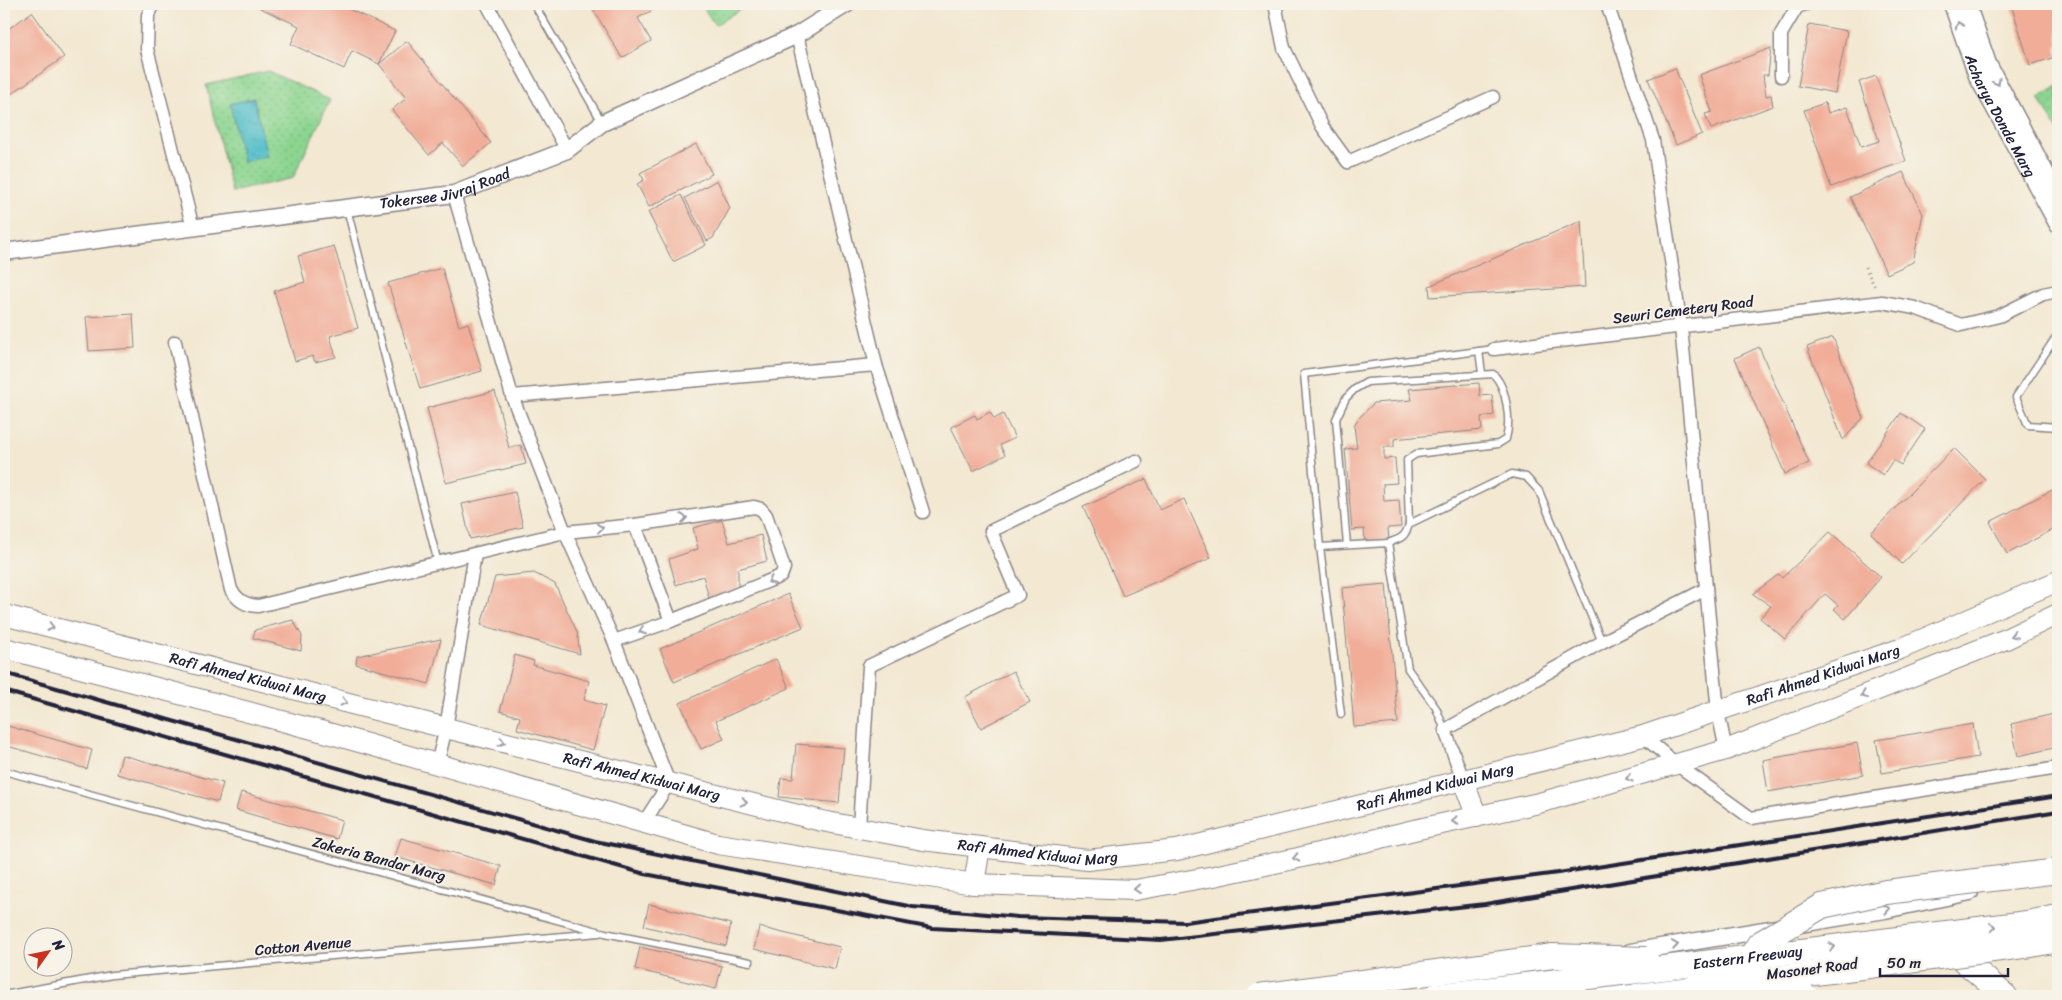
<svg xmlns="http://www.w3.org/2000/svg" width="2062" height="1000" viewBox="0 0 2062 1000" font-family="Sriracha,sans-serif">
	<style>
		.park { fill: url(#park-dots); stroke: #577c66 }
		.water { fill: url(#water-ripples); stroke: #3a7082 }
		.building { fill: #f1ad98 }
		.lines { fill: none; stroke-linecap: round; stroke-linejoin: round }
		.service-casing { stroke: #8a8586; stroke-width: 9 }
		.minor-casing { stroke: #8a8586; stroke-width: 15 }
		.tertiary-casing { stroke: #8a8586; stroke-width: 19 }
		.primary-casing { stroke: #8a8586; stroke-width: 22 }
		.motorway-casing { stroke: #8a8586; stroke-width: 26 }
		.path { stroke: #8a8586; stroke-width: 3; stroke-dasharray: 1 4; stroke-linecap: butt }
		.service { stroke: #fff; stroke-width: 6 }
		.minor { stroke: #fff; stroke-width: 12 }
		.tertiary { stroke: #fff; stroke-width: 16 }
		.primary { stroke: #fff; stroke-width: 20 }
		.motorway { stroke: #fff; stroke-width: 24 }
		.rail { stroke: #22223b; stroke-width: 4 }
		.motorway-bridge-casing { stroke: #8a8586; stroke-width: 26; stroke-linecap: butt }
		.motorway-bridge { stroke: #fff; stroke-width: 24 }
		.oneway { stroke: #9c9ca7 }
		.labels { text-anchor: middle; stroke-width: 4; stroke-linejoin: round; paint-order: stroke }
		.street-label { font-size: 15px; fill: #22223b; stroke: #f7f3e8 }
	</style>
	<defs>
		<pattern id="park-dots" width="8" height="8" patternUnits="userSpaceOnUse" patternTransform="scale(1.25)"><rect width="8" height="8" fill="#8cd590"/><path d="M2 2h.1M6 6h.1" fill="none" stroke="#78b77d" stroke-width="1.8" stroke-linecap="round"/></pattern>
		<pattern id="water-ripples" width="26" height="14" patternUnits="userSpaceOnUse" patternTransform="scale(1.25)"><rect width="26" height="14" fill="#51bec9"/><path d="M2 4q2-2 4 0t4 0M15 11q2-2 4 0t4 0" fill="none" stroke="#439aa4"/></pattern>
	</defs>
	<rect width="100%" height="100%" fill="#f7f3e8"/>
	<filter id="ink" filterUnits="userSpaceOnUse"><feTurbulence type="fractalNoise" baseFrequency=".02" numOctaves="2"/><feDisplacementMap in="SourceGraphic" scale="10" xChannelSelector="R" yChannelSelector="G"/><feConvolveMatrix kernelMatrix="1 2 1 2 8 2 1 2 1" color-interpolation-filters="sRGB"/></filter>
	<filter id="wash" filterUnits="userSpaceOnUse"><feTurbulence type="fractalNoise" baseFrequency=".0096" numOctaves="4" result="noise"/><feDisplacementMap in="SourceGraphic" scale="20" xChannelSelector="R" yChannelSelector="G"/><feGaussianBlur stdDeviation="1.12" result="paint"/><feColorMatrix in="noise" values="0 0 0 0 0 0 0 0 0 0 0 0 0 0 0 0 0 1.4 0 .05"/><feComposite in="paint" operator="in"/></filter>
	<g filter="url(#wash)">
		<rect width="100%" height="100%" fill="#f3e8d1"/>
		<g class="park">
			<polygon points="701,4 749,4 715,25"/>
			<polygon points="268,71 330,100 293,178 232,192 206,85"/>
			<polygon points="2058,86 2058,131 2039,98"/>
		</g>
		<polygon class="water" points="254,98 267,156 243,162 230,104"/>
		<g id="blocks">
			<g class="building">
				<polygon points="262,4 338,4 395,31 379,64 352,51 344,69 291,44 299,26 260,8"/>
				<polygon points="590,4 664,4 638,18 651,41 622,58"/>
				<polygon points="2011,4 2058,4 2058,45 2056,46 2058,56 2030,65"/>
				<polygon points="32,12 64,57 4,99 4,32"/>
				<polygon points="1809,24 1847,31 1835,93 1798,86"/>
				<polygon points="407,41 491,143 463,166 443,143 429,155 392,110 406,98 379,64"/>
				<polygon points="1771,48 1768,75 1763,75 1766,96 1771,95 1773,106 1711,129 1705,114 1712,112 1699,75"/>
				<polygon points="1675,68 1702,134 1676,145 1648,79"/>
				<polygon points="1876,76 1906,161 1831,187 1804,110 1825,103 1828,113 1847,107 1861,147 1879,141 1859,82"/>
				<polygon points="696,144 712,174 649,207 637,184 644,180 640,173"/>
				<polygon points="1903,172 1923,214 1913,262 1887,274 1850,197"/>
				<polygon points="717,180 730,208 713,238 707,241 685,198"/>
				<polygon points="681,195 706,245 673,262 648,212"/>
				<polygon points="1581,221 1585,287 1430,297 1429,286"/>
				<polygon points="334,246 358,328 330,336 336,357 315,362 313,356 295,361 274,291 305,282 298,256"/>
				<polygon points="442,268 459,326 468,323 482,371 420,389 388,283"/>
				<polygon points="133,314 135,348 89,351 86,317"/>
				<polygon points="1833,337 1863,418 1843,440 1807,347"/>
				<polygon points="1759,347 1809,463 1785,474 1735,358"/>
				<polygon points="1479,383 1480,396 1492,395 1494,415 1481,417 1482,430 1394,439 1394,447 1384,447 1384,459 1395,458 1397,483 1383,484 1384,501 1399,500 1401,527 1388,528 1389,540 1365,542 1364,529 1352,530 1345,449 1357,448 1354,426 1357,420 1374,403 1412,400 1409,389"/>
				<polygon points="495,391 509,448 521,445 526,464 446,483 427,408"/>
				<polygon points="990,412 994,419 1003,414 1015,438 1000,445 1005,455 973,471 951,427 975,415 977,419"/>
				<polygon points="1901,413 1925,429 1901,465 1893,460 1883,475 1866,463"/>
				<polygon points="1954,448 1985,479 1902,564 1871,533"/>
				<polygon points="1146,479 1160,510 1184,499 1211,558 1123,596 1083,507"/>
				<polygon points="2058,487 2058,527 2007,554 1990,522"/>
				<polygon points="515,492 523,527 470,539 462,504"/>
				<polygon points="722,520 729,543 761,535 767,561 738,569 738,589 709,598 703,576 676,585 669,559 698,549 693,528"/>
				<polygon points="1830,532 1881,577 1845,619 1834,609 1838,605 1825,594 1785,639 1760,618 1771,606 1753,594 1779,574 1782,578"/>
				<polygon points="534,573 555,584 577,632 580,654 481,625 495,577"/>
				<polygon points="1386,584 1398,723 1354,727 1342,588"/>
				<polygon points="788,594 803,627 674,682 660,649"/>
				<polygon points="293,620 302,636 301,651 253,638 255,630"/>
				<polygon points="441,639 429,684 356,664 357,656"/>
				<polygon points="515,655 534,661 533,665 589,681 584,700 605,706 593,750 517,729 520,717 500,711"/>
				<polygon points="776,659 789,688 716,721 724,739 701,749 680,703"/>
				<polygon points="1013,671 1030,702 981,728 965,697"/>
				<polygon points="2058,713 2058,747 2018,756 2011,724"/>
				<polygon points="1973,724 1978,757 1882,773 1876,740"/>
				<polygon points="4,725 92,750 87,769 4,745"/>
				<polygon points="1857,743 1863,775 1768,792 1763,760"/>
				<polygon points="796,744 844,748 839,803 779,797 781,778 793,779"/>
				<polygon points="122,755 223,783 218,802 117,774"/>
				<polygon points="241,792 342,820 337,839 236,810"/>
				<polygon points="401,838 501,866 496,885 395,857"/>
				<polygon points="649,904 731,924 726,946 644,926"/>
				<polygon points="759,927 840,947 835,969 754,949"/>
				<polygon points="640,947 722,966 716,989 635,969"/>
			</g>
		</g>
	</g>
	<g filter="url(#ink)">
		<use href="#blocks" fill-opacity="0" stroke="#8a8586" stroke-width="1"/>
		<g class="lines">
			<g class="service-casing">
				<g id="service">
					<polyline points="534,4 602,122"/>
					<polyline points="347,209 438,563"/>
					<polyline points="2058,334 2016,397 2028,425 2058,427"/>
					<polyline points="1479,351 1482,373"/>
					<path d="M 1347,545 L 1336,419 L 1346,398 L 1355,389 L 1367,382 L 1493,374 C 1507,387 1511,421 1506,439 L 1498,444 L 1416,454 L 1407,460 L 1409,524"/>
					<polyline points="1320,547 1388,543"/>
					<polyline points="1341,714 1320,547 1304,374 1494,349"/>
					<path d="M 1445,730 L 1436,708 L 1408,669 L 1388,543 C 1400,539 1406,537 1409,524 L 1512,474 L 1526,477 L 1539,491 L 1602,642"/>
					<polyline points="4,771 605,933 750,962"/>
					<polyline points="4,995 112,975 599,933"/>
				</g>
			</g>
			<g class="minor-casing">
				<g id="minor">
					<polyline points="153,4 148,15 147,49 193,228"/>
					<polyline points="487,4 567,150"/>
					<polyline points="1275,4 1284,48 1322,126 1348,162 1493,97"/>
					<polyline points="1607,4 1653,140 1681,327 1718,712 1726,750"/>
					<polyline points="797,35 876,365 923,512"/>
					<polyline points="1781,76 1781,34 1797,7 1806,4"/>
					<polyline points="454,194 512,396 565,532 614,641 669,783 643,824"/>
					<path d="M 175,342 L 231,590 C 239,601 245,605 258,606 L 565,532 L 635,525 L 754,507 L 761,509 L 766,515 L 784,568 L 781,576 L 671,621 L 614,641"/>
					<polyline points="1494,349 1882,302 1915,308 1961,325 1999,316 2043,294 2058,291"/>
					<polyline points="512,396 876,365"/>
					<polyline points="635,525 671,621"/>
					<polyline points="1643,736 1676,764 1751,818 2058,768"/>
					<polyline points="437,764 446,728 475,554"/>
					<polyline points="1463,780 1445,730 1602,642 1706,589"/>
					<polyline points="859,828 869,666 1018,595 991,531 1136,461"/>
				</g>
			</g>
			<g class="tertiary-casing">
				<g id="tertiary">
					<path id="s1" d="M 1952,4 L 1977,76 L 2058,225"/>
					<polyline points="1967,4 1988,64 2058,196"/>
					<path id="s2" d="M 4,252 L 454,194 L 567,150 L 602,123 L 797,35 L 847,4"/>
					<polyline points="1630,952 1885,910 1970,892"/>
					<polyline points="1594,996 1647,990"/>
				</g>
			</g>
			<g class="primary-casing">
				<g id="primary">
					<path id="s3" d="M 4,615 L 446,728 L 822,821 L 923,840 L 1087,860 L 1177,850 L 1643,736 L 1900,649 L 2058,581"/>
					<polyline points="4,648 328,733 718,844 974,884 1135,890 1214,876 1298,858 1414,830 1539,803 1726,750 2006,639 2058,614"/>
					<polyline points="1463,780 1477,817"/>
					<polyline points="974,884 980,847"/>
				</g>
			</g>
			<g class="motorway-casing">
				<polyline id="motorway" points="1953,951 2005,996"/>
			</g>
			<polyline class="path" points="1865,267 1876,289"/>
			<use href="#service" class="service"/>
			<use href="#minor" class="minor"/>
			<use href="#tertiary" class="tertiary"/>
			<use href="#primary" class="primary"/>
			<use href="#motorway" class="motorway"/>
			<g class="rail">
				<polyline points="4,673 595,841 913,907 1018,917 1185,922 1558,873 2058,796"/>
				<polyline points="4,691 645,874 932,928 1161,940 1485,904 2058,811"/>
			</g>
			<g class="motorway-bridge-casing">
				<g id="motorway-bridge">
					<polyline points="1747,963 1759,944 1822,906 1886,892 2058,871"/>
					<polyline points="1699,970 1785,988 1805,996"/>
					<polyline points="1259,996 1553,956 1646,959"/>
					<path id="s4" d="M 1436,996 L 2027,923 L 2058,917"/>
					<polyline points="1637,996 2031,945 2058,940"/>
				</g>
			</g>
			<use href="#motorway-bridge" class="motorway-bridge"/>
		</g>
		<defs><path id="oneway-chevron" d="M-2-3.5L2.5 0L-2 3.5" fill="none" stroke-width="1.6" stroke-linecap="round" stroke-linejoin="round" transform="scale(1.25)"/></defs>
		<g class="oneway">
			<use href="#oneway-chevron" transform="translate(1959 25) rotate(-109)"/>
			<use href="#oneway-chevron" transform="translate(1997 82) rotate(62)"/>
			<use href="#oneway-chevron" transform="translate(684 518) rotate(-8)"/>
			<use href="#oneway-chevron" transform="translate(600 528) rotate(-6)"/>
			<use href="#oneway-chevron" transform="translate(771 581) rotate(157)"/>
			<use href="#oneway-chevron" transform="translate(51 627) rotate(14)"/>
			<use href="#oneway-chevron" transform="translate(642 631) rotate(160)"/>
			<use href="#oneway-chevron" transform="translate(2014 635) rotate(154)"/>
			<use href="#oneway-chevron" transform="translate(1864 695) rotate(158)"/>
			<use href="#oneway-chevron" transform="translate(344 702) rotate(14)"/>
			<use href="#oneway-chevron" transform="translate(502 742) rotate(14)"/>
			<use href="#oneway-chevron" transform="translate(1629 778) rotate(164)"/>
			<use href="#oneway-chevron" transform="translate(744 802) rotate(14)"/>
			<use href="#oneway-chevron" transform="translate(1455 821) rotate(168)"/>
			<use href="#oneway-chevron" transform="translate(1296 858) rotate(167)"/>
			<use href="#oneway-chevron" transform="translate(1137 889) rotate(175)"/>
			<use href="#oneway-chevron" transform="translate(1887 909) rotate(-11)"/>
			<use href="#oneway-chevron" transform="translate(1993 927) rotate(-7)"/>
			<use href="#oneway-chevron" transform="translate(1675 945) rotate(-9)"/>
			<use href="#oneway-chevron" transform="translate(1832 947) rotate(-7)"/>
		</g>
	</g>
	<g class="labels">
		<g class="street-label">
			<text dy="5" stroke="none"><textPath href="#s1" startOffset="122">Acharya Donde Marg</textPath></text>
			<text dy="5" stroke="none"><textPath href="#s2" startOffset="446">Tokersee Jivraj Road</textPath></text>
			<text transform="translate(1683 310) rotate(-7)" y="5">Sewri Cemetery Road</text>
			<text dy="5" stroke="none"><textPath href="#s3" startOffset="1872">Rafi Ahmed Kidwai Marg</textPath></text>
			<text dy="5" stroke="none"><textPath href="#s3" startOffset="252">Rafi Ahmed Kidwai Marg</textPath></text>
			<text dy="5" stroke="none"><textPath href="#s3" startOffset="658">Rafi Ahmed Kidwai Marg</textPath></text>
			<text dy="5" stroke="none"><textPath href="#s3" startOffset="1468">Rafi Ahmed Kidwai Marg</textPath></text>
			<text dy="5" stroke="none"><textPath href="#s3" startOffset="1062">Rafi Ahmed Kidwai Marg</textPath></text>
			<text transform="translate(379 859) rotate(15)" y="5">Zakeria Bandar Marg</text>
			<text transform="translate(303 946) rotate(-5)" y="5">Cotton Avenue</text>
			<text dy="5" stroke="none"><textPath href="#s4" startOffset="314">Eastern Freeway</textPath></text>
			<text transform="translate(1812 969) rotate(-7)" y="5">Masonet Road</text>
		</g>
	</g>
	<rect width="2062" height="1000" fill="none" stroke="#f7f3e8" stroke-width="20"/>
	<g transform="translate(48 952) rotate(57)"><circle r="24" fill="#f7f3e8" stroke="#a29fa3"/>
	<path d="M0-4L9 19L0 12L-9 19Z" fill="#c8321e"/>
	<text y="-8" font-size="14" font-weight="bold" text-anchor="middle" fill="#22223b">N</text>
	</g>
	<path d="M1880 968v8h128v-8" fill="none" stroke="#22223b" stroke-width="2.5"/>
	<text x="1887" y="968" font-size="15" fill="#22223b" stroke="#f7f3e8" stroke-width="4" paint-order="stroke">50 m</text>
</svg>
